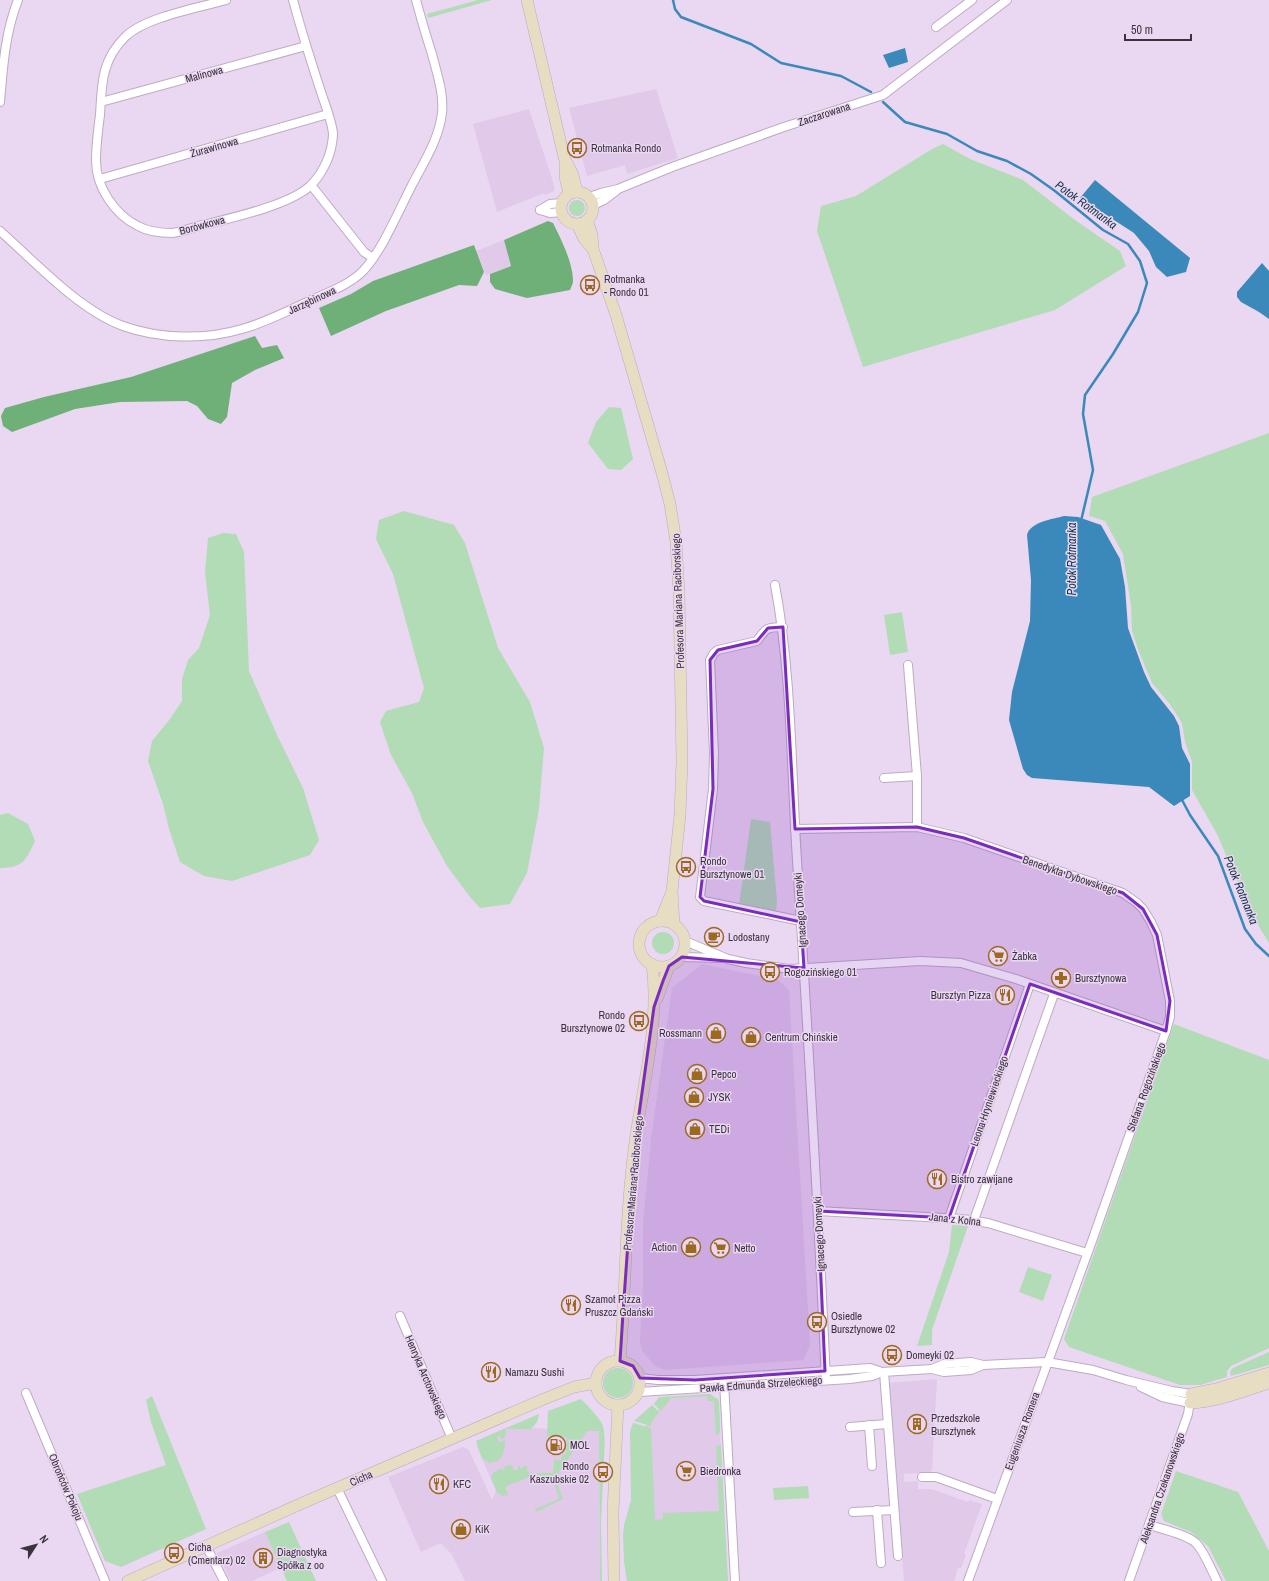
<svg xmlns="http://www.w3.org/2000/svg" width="1269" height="1581" viewBox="0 0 1269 1581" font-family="'Archivo Narrow',sans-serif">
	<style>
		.built { fill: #e0c9e9 }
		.green { fill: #b2dcb6 }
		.forest { fill: #6eb078 }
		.water { fill: #3b89ba }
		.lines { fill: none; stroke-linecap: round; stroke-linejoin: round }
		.stream { stroke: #3b89ba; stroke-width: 2.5 }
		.street-casing { stroke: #bdabc4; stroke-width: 10 }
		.secondary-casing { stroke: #bdabc4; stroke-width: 12 }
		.street { stroke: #fff; stroke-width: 8 }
		.secondary { stroke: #e7ddc2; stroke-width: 11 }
		.marked { fill: #7b2cbf; fill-opacity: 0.2; stroke: #7b2cbf; stroke-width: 3; stroke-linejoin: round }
		.labels { text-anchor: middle; stroke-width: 3; stroke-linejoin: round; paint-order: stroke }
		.street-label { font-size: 11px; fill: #3a323d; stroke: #ead7f1 }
		.poi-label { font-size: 11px; fill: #3a323d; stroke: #ead7f1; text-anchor: start }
		.water-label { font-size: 12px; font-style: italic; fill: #13354a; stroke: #ead7f1 }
	</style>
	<rect width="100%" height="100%" fill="#ead7f1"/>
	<g class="built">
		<polygon points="656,89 678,158 627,174 625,165 587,176 569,108"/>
		<polygon points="529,109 555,188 554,191 545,195 544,193 497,212 473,124"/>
		<polygon points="504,240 511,266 486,275 476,251"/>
		<polygon points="702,964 778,980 789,990 810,1345 803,1360 664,1370 655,1366 642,1351 640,1342 643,1285 643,1224 651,1140 672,988"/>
		<polygon points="937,1379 932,1470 929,1472 904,1474 904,1482 918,1481 918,1489 931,1489 968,1502 970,1500 982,1504 964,1554 966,1555 961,1568 958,1568 954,1581 904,1581 889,1383"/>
		<polygon points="710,1394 719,1405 724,1521 639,1525 640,1432 669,1397"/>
		<polygon points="507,1427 599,1431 600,1581 465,1581 451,1553 440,1543 421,1552 388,1477 463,1447 469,1450 492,1500 496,1491 477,1447 479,1440"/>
		<polygon points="265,1532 281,1568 252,1581 231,1581 217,1553"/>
	</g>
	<g class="green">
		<polygon points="478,0 492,0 428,18 427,14"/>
		<polygon points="943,144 970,159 1023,180 1075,220 1120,251 1126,266 1055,310 863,367 817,231 821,206 856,196 932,149"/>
		<circle cx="577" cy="208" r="8"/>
		<polygon points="609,407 621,408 633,459 621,470 608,469 588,443 596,422"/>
		<polygon points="1269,433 1269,943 1252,915 1217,834 1192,790 1192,762 1185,742 1182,723 1169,703 1152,683 1139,652 1132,631 1131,606 1123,554 1105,521 1089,516 1092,497"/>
		<polygon points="404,511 454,525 465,543 498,648 530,702 544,748 539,809 527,873 510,904 480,908 470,897 447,866 423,822 412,793 391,755 380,722 386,711 419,702 424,688 393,574 376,539 379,520"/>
		<polygon points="223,533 236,534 244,552 249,671 277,735 303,788 319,840 310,855 232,881 204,876 180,862 169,829 163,804 148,761 152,741 170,719 182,701 182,679 188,660 199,648 210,615 205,573 208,538"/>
		<polygon points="902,612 908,652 890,655 884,615"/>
		<path d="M 8,813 L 28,824 L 35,841 C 26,860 23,868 0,868 L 0,815 Z"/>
		<polygon points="751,819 770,822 777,901 776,912 739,905"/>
		<circle cx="663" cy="943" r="11"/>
		<polygon points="1174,1024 1269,1060 1269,1348 1231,1366 1227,1371 1227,1377 1200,1385 1180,1385 1069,1347 1064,1339"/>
		<polygon points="952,1225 968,1226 932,1330 932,1345 917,1346 949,1252"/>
		<polygon points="1028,1267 1052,1275 1043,1301 1019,1292"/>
		<polygon points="1269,1352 1269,1365 1231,1376 1230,1372 1233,1368"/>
		<circle cx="618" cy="1383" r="15"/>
		<polygon points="710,1394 719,1400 720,1432 716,1435 714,1401 708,1401 707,1396 671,1398 661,1411 654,1404 659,1397"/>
		<polygon points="152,1396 206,1529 121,1567 105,1561 77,1494 166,1465 151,1422 146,1400"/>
		<path d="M 581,1399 C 586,1404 601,1419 603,1426 C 606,1440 604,1456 603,1470 L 601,1471 L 601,1481 L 603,1481 L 601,1521 L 602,1581 L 600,1581 L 599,1431 L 587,1431 L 555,1478 L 563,1499 L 536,1512 L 535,1509 L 557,1500 L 559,1497 L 551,1477 L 543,1480 L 541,1476 L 538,1477 L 536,1473 L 553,1473 L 554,1460 L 561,1460 L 562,1455 L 566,1454 L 567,1437 L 547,1436 L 548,1411 Z"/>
		<polygon points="652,1405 659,1412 651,1423 651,1426 634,1421"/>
		<path d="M 539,1414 L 537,1422 L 531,1429 L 506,1429 L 505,1438 L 502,1439 L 500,1436 L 497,1437 L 499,1443 L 505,1440 C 505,1452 503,1462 489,1463 L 482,1458 L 476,1441 Z"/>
		<polygon points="633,1423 651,1428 655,1520 663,1519 663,1513 719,1511 716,1446 721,1445 728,1581 627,1581 624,1561 623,1536 624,1525 631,1500 630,1432"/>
		<polygon points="509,1465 513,1465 513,1470 518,1470 518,1466 520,1466 520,1468 523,1468 523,1466 527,1466 527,1472 535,1474 505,1487 508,1495 503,1496 497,1492 491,1477 493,1473 502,1468 503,1471 505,1469 504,1467"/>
		<polygon points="1176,1471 1238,1492 1269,1551 1269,1581 1226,1581 1208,1546 1191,1532 1164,1521 1161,1514"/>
		<polygon points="808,1486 809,1498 774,1500 773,1488"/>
		<polygon points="289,1522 316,1581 287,1581 265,1532"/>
	</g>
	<g class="forest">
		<path d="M 548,221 L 553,223 C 561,239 573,263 573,281 C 573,284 571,287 570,290 L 527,298 L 495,289 L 490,282 L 490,274 L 511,266 L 504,240 Z"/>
		<polygon points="474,245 484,272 477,286 459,285 386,311 331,336 319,308 351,294 373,281"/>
		<polygon points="255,336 262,348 277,345 284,358 255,370 232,383 227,417 221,424 208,419 197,406 187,401 120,402 75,409 12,432 3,426 1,416 5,408 44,397 131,377"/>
	</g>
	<g class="water">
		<polygon points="905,48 908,62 889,68 883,55"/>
		<polygon points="1095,180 1190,258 1186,272 1167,277 1156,267 1149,251 1134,233 1080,198"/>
		<polygon points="1262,263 1269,271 1269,319 1259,312 1241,302 1237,297 1237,292"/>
		<path d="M 1064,516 L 1078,517 L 1101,525 L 1120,559 L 1125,587 L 1128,628 L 1144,672 L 1151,687 L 1174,716 L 1179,726 L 1182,748 L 1190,764 L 1190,796 L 1174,806 L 1149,787 L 1032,778 L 1027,775 L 1023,769 L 1009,720 L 1012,692 L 1030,621 L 1031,580 L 1027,535 C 1030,522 1053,519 1064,516 Z"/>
	</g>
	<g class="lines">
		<g class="stream">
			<polyline points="673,0 675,9 681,17 751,44 781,63 841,76 871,92"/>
			<polyline points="883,102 905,122 947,134 977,151 1007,161 1031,174 1055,191 1103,230 1128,244 1140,261 1147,283 1138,312 1113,354 1085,395 1083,414 1093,470 1081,521"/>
			<polyline points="1181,798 1190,815 1218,856 1245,929 1256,944 1269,956"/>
		</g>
		<g class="street-casing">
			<g id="street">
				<path d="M 226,0 C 198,8 145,17 125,37 C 101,61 102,84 100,115 C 98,130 96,146 96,161 C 96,187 115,215 138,226 C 147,231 161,233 172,233 C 182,232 193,227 203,225 C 231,218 291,205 311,185 C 324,172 332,153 333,135 C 333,125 326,107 323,98 C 312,65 302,33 293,0"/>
				<polyline points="936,27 972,0"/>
				<path d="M 0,102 C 3,67 5,33 18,0"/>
				<polyline points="101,102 306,46"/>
				<polyline points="100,179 328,114"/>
				<polyline points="311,185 364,252 373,258"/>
				<polyline points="589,197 601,193 618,189 672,167 784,127 883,95 1007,0"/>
				<polyline points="592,206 604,200 616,191"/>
				<polyline points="540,210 550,204 562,203"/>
				<polyline points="540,210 550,213 562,212"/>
				<path d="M 0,231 C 35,262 79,310 123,326 C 159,339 205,340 242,329 C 264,323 286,312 307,302 C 326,293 348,286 363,271 C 382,251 399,210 412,185 C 424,162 439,139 442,113 C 444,93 437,74 432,54 C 426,36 421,18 416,0"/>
				<path d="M 775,585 C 792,675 791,769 797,860 C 808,1034 818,1207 826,1380"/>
				<path d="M 783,627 C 767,627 766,628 757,641 L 718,650 L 714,653 L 710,660 L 714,753 L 713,789 L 700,897 L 704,901 L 801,921"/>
				<polyline points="908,665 917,776 917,827"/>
				<polyline points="884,778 917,776"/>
				<polyline points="795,829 917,827 964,838 1123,893 1137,903 1143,909 1151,922 1157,935 1170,1001 1170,1017 1166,1031"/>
				<polyline points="685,941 728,959 746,963 790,969 920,961 961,963 1016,979 1166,1031 1092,1241 968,1581"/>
				<polyline points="682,957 721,958"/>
				<polyline points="818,1211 962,1219 988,1223 1087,1253"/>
				<polyline points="949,1218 1030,984"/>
				<polyline points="974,1220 1054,994"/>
				<polyline points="400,1316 452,1439"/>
				<polyline points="932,1369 944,1372 971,1370 983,1365 1047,1362 1093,1370 1126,1380 1172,1391 1191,1394 1188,1414 1129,1581"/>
				<polyline points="884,1372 898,1556"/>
				<polyline points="640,1378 658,1380 695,1380 870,1368 882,1372"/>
				<polyline points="724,1382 735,1581"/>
				<polyline points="1141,1387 1162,1397 1190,1403"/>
				<polyline points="639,1392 850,1379 872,1376 882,1372 932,1369 944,1364 971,1362 983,1365"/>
				<polyline points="26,1393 105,1581"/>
				<polyline points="869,1425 872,1466"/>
				<polyline points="850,1427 887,1424"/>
				<polyline points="922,1477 936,1477 997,1499"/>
				<polyline points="337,1488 382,1581"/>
				<polyline points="877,1510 881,1563"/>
				<polyline points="853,1512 894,1510"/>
				<path d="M 1149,1525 C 1162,1529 1186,1534 1196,1543 C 1205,1553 1211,1569 1217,1581"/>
				<polyline points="206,1546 224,1581"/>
			</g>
		</g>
		<g class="secondary-casing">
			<g id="secondary">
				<polyline points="527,0 564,157 573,175 577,192"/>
				<polyline points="565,161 565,177 569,194"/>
				<circle cx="577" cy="208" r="16"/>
				<polyline points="587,220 592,235 593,249 616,315 662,473 670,504 676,542 679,593 682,761 680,815 672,891 674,924"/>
				<polyline points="577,224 584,239 593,249"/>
				<circle cx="662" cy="944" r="23"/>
				<polyline points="660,921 671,894"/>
				<polyline points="657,999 669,966"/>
				<circle cx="618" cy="1383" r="22"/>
				<path d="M 620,1361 C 626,1288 625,1214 635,1142 C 643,1084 660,1023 652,964"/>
				<polyline points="1191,1394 1216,1389 1269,1373"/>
				<path d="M 1190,1403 C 1217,1402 1243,1391 1269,1383"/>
				<polyline points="128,1581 307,1501 544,1399 574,1387 596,1383"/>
				<polyline points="614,1581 613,1512 618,1405"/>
			</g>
		</g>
		<use href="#street" class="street"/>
		<use href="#secondary" class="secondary"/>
	</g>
	<path class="marked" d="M 783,627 L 795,829 L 917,827 L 964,838 L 1123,893 L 1143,909 L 1157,935 L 1170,1001 L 1166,1031 L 1030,984 L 949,1218 L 818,1211 L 825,1371 L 695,1380 L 640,1378 L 633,1366 L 620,1361 L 623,1313 L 635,1143 L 654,1007 L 663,981 L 669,966 L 682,957 L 804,968 L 801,922 L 704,901 L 700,897 L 713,789 L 710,660 L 718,650 L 757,641 L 768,628 Z"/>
	<defs>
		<g id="bus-ring" transform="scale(1)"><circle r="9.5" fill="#ead7f1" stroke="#9c691f" stroke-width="1.5"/><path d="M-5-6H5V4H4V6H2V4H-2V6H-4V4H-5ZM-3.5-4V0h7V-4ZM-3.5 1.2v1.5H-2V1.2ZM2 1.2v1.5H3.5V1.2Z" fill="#9c691f"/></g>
		<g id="cafe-ring" transform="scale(1)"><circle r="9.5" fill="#ead7f1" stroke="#9c691f" stroke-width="1.5"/><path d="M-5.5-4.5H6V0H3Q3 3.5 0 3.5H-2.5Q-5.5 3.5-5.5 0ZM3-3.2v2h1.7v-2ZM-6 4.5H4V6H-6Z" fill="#9c691f"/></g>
		<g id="supermarket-ring" transform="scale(1)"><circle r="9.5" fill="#ead7f1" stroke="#9c691f" stroke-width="1.5"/><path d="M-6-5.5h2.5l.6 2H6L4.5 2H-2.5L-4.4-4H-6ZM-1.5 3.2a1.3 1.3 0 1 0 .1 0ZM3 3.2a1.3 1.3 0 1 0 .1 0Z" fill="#9c691f"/></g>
		<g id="pharmacy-ring" transform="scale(1)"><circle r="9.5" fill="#ead7f1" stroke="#9c691f" stroke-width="1.5"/><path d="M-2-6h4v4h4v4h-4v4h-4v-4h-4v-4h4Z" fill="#9c691f"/></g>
		<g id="restaurant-ring" transform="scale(1)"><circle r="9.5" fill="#ead7f1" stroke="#9c691f" stroke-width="1.5"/><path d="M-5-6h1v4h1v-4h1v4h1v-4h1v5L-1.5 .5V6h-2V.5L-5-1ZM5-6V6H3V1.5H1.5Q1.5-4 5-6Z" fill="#9c691f"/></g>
		<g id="shop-ring" transform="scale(1)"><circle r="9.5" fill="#ead7f1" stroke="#9c691f" stroke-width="1.5"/><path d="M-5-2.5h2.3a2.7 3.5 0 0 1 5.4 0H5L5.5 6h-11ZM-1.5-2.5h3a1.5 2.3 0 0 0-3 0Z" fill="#9c691f"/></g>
		<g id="building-ring" transform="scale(1)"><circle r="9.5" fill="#ead7f1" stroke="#9c691f" stroke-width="1.5"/><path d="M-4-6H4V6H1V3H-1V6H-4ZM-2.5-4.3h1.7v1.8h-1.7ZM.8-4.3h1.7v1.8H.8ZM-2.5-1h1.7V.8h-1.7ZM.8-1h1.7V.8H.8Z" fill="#9c691f"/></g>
		<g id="fuel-ring" transform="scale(1)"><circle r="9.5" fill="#ead7f1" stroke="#9c691f" stroke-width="1.5"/><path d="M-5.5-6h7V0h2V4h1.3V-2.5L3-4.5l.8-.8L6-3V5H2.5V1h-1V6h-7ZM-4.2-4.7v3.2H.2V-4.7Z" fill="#9c691f"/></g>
	</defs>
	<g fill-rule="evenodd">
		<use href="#bus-ring" x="577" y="148"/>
		<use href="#bus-ring" x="590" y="285"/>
		<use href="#bus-ring" x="686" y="867"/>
		<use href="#cafe-ring" x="714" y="937"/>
		<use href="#supermarket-ring" x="998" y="956"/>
		<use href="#bus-ring" x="770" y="972"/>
		<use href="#pharmacy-ring" x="1061" y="978"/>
		<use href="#restaurant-ring" x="1005" y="995"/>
		<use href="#bus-ring" x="639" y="1021"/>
		<use href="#shop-ring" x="716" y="1033"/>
		<use href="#shop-ring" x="751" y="1037"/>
		<use href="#shop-ring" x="697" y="1074"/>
		<use href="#shop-ring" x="694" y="1097"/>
		<use href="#shop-ring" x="695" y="1129"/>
		<use href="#restaurant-ring" x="937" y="1179"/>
		<use href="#shop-ring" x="691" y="1247"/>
		<use href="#supermarket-ring" x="720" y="1248"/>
		<use href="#restaurant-ring" x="571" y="1305"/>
		<use href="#bus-ring" x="817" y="1322"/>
		<use href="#bus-ring" x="892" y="1355"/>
		<use href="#restaurant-ring" x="491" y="1372"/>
		<use href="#building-ring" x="917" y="1424"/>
		<use href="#fuel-ring" x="556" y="1445"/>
		<use href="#supermarket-ring" x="686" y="1471"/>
		<use href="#bus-ring" x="603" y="1472"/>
		<use href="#restaurant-ring" x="439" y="1484"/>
		<use href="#shop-ring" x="461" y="1529"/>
		<use href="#bus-ring" x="174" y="1553"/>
		<use href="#building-ring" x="263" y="1558"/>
	</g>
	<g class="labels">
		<g class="street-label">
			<text transform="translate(204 74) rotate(-15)" y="4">Malinowa</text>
			<text transform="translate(824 114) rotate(-18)" y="4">Zaczarowana</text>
			<text transform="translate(214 147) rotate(-16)" y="4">Żurawinowa</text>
			<text transform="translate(202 225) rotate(-15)" y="4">Borówkowa</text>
			<text transform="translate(312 300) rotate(-25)" y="4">Jarzębinowa</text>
			<text transform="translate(678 601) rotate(-92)" y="4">Profesora Mariana Raciborskiego</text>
			<text transform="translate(1070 875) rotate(19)" y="4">Benedykta Dybowskiego</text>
			<text transform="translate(800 910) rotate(-94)" y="4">Ignacego Domeyki</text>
			<text transform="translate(1146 1087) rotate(-70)" y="4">Stefana Rogozińskiego</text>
			<text transform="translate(989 1101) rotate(-71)" y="4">Leona Hryniewieckiego</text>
			<text transform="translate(633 1183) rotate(-85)" y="4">Profesora Mariana Raciborskiego</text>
			<text transform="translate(955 1219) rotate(6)" y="4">Jana z Kolna</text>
			<text transform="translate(819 1234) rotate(-93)" y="4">Ignacego Domeyki</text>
			<text transform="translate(426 1377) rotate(67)" y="4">Henryka Arctowskiego</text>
			<text transform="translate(761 1384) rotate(-4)" y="4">Pawła Edmunda Strzeleckiego</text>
			<text transform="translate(1022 1431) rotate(-70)" y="4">Eugeniusza Romera</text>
			<text transform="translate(361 1478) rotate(-24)" y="4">Cicha</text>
			<text transform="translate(66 1487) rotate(67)" y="4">Obrońców Pokoju</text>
			<text transform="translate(1162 1488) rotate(-71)" y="4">Aleksandra Czekanowskiego</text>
		</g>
		<g class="poi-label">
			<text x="591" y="152">Rotmanka Rondo</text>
			<text x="604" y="283">Rotmanka<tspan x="604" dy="13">- Rondo 01</tspan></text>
			<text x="700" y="865">Rondo<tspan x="700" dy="13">Bursztynowe 01</tspan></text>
			<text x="728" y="941">Lodostany</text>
			<text x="1012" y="960">Żabka</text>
			<text x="784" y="976">Rogozińskiego 01</text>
			<text x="1075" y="982">Bursztynowa</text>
			<text x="991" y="999" text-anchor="end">Bursztyn Pizza</text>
			<text x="625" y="1019" text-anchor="end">Rondo<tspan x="625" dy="13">Bursztynowe 02</tspan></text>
			<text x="702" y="1037" text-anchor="end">Rossmann</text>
			<text x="765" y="1041">Centrum Chińskie</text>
			<text x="711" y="1078">Pepco</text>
			<text x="708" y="1101">JYSK</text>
			<text x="709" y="1133">TEDi</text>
			<text x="951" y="1183">Bistro zawijane</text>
			<text x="677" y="1251" text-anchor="end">Action</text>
			<text x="734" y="1252">Netto</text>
			<text x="585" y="1303">Szamot Pizza<tspan x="585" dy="13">Pruszcz Gdański</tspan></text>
			<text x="831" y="1320">Osiedle<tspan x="831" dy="13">Bursztynowe 02</tspan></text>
			<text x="906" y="1359">Domeyki 02</text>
			<text x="505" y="1376">Namazu Sushi</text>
			<text x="931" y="1422">Przedszkole<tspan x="931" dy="13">Bursztynek</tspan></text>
			<text x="570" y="1449">MOL</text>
			<text x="589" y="1470" text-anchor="end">Rondo<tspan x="589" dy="13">Kaszubskie 02</tspan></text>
			<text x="700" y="1475">Biedronka</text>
			<text x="453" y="1488">KFC</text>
			<text x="475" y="1533">KiK</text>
			<text x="188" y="1551">Cicha<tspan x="188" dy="13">(Cmentarz) 02</tspan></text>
			<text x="277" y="1556">Diagnostyka<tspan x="277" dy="13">Spółka z oo</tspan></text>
		</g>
		<g class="water-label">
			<text transform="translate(1086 205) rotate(36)" y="4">Potok Rotmanka</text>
			<text transform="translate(1072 559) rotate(-90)" y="4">Potok Rotmanka</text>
			<text transform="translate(1241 890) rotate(68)" y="4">Potok Rotmanka</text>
		</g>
	</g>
	<g transform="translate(36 1545) rotate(54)" stroke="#ead7f1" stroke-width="3" paint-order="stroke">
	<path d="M0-3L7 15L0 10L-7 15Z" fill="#3a323d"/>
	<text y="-6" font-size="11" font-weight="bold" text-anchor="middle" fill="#3a323d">N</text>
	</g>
	<path d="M1125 34v6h66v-6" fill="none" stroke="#3a323d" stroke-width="2"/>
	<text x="1131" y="34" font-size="12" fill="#3a323d" stroke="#ead7f1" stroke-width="3" paint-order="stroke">50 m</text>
</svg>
